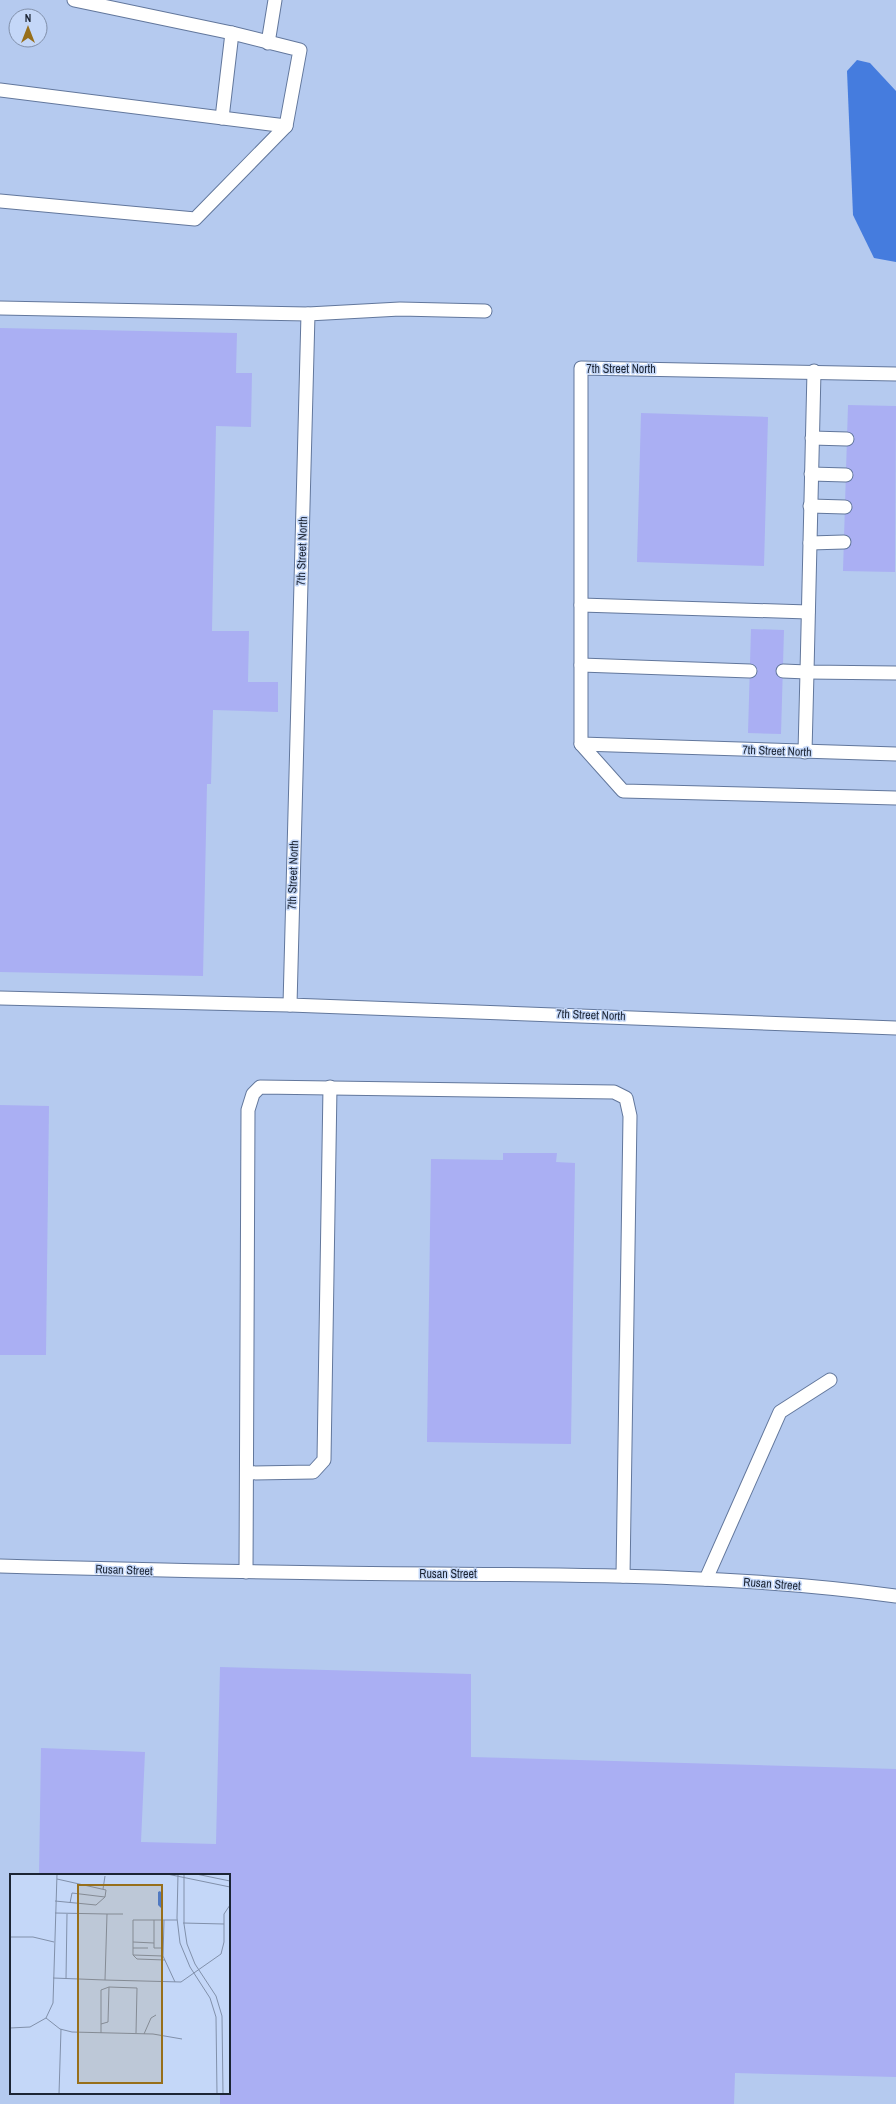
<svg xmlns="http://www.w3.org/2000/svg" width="896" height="2104" viewBox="0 0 896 2104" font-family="'Archivo Narrow',sans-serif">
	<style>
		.built { fill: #b5caef; fill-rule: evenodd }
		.water { fill: #457cde }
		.building { fill: #aaaff3 }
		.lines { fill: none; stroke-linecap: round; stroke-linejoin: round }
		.service-casing { stroke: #62779c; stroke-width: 15 }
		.service { stroke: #fff; stroke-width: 13 }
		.labels { text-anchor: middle; stroke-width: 3; stroke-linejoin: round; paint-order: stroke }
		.street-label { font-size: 12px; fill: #1c2534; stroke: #c4d7f8 }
		.inset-road { fill: none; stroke: #8190aa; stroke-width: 1 }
		.view { fill: #976f1b; fill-opacity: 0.15; stroke: #976f1b; stroke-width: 2 }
		.inset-edge { fill: none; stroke: #1c2534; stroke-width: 2 }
	</style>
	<rect width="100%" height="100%" fill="#c4d7f8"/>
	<path class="built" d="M 0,0 L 896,0 L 896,2104 L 0,2104 ZM 16,16 L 40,16 L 40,40 L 16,40 ZM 11,1875 L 229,1875 L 229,2093 L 11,2093 Z"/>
	<polygon class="water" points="857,60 870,63 896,91 896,262 874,258 853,215 847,71"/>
	<g class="building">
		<polygon points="0,328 237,333 236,373 252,373 251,427 216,426 212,631 249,631 248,682 278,682 278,712 213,710 211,784 207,784 203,976 0,972"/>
		<polygon points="848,405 896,406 895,572 843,571"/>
		<polygon points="641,413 768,417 764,566 637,562"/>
		<polygon points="751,629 784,630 781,734 748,733"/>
		<polygon points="0,1105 49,1106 46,1355 0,1355"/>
		<polygon points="503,1153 557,1153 556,1162 575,1163 571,1444 427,1442 431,1159 503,1160"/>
		<polygon points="220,1667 471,1674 471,1757 896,1769 896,2077 735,2073 734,2104 220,2104 220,2093 229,2093 229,1875 39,1875 41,1748 145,1752 141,1842 216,1844"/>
	</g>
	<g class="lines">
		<g class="service-casing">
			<g id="service">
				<polyline points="268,43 275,0"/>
				<polyline points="0,90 286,126"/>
				<polyline points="222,118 232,33"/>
				<polyline points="0,201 195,219 286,126 300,50 232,33 74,0"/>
				<polyline points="0,308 308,314"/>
				<polyline points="485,311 400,309 308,314 290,1005 896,1028"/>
				<polyline points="814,371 807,672 896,673"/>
				<polyline points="896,374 581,368 581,744 896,754"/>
				<polyline points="812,438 847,439"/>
				<polyline points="811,474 846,475"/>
				<polyline points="810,506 845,507"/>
				<polyline points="810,543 844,542"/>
				<polyline points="581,605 808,612"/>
				<polyline points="581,665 750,671"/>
				<polyline points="783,671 807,672 805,752"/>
				<polyline points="581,744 623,791 896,798"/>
				<polyline points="0,998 290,1005"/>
				<polyline points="247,1473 313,1472 324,1460 330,1087"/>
				<path d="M 0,1566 C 146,1570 291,1573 437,1574 C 590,1575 744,1575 896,1596"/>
				<polyline points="246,1572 248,1110 253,1094 260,1087 614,1092 626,1098 630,1116 623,1576"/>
				<polyline points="706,1579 780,1412 830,1380"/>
			</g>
		</g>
		<use href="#service" class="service"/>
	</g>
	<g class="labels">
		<g class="street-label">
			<text x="621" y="373">7th Street North</text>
			<text transform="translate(302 551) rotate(-88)" y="4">7th Street North</text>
			<text transform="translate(777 751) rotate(2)" y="4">7th Street North</text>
			<text transform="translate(293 875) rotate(-88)" y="4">7th Street North</text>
			<text transform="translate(591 1015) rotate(2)" y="4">7th Street North</text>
			<text transform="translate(124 1570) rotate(2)" y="4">Rusan Street</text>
			<text x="448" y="1578">Rusan Street</text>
			<text transform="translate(772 1584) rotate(4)" y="4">Rusan Street</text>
		</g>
	</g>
	<g transform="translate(10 1874)">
		<rect width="220" height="220" fill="#c4d7f8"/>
		<path d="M 150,17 L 153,21 L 153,36 L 148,31 L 148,18 Z" fill="#457cde"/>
		<path class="inset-road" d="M 157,0 L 220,13M 168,0 L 167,44 L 170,69 L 180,93 L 200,124 L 206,143 L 207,220M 174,0 L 174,50 L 177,70 L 185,90 L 206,122 L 212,142 L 213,220M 186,0 L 220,7M 93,15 L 95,2M 45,27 L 86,31 L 95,23 L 96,16 L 47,5M 60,29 L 62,19 L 95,23M 45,39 L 97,40M 113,40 L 97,40 L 95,106 L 171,108 L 211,80 L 214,68 L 214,40 L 220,31M 144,46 L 144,74 L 153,74M 154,46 L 153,82 L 165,108M 173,49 L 214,50M 0,63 L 23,63 L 44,68M 123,68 L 144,69M 123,74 L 138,74M 123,81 L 127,85 L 155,86M 153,82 L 123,81 L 123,46 L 167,46M 43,104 L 95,106M 56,105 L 57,40M 36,144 L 50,155 L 62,158 L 143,160 L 172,165M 91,150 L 98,148 L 99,113M 0,154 L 20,153 L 36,144 L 43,129 L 47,0M 91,159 L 91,116 L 99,113 L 127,114 L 126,159M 134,160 L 141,144 L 146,141M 49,220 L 51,155"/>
		<path class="view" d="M 68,11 L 152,11 L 152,209 L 68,209 Z"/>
		<rect width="220" height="220" class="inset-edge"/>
	</g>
	<g transform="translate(28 28)"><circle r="19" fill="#c4d7f8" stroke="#8190aa"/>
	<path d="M0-3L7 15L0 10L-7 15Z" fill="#976f1b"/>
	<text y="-6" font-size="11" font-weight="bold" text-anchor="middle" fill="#1c2534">N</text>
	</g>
</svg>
